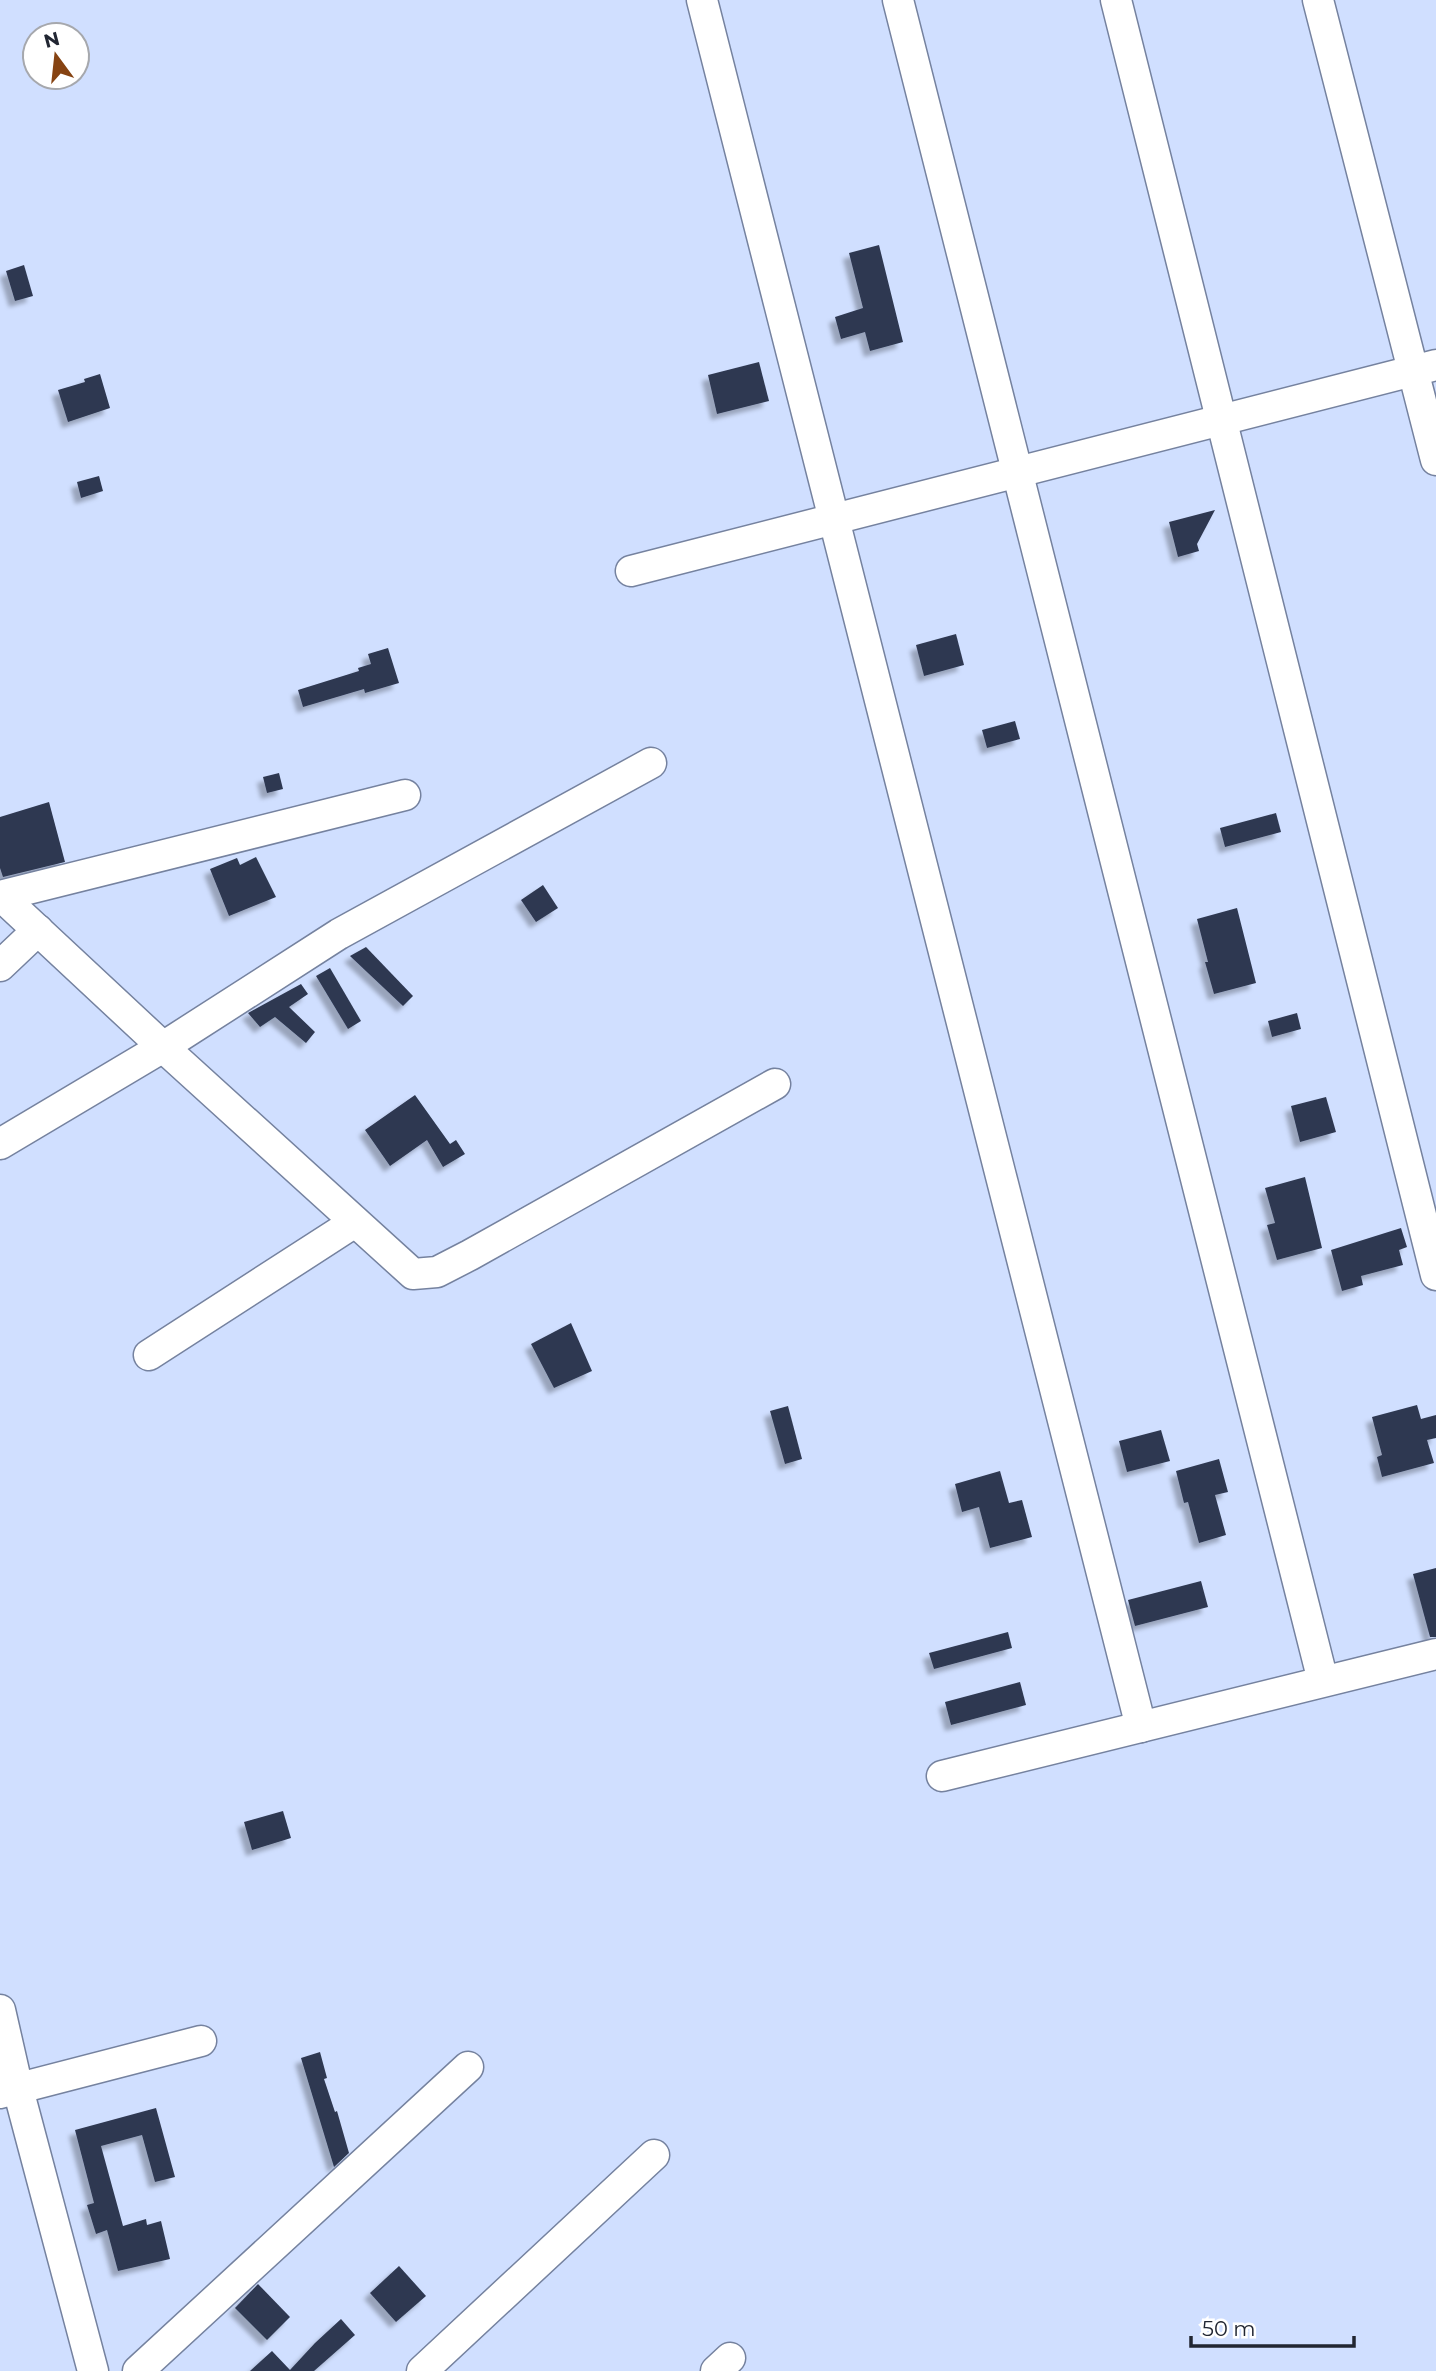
<svg xmlns="http://www.w3.org/2000/svg" width="1436" height="2371" viewBox="0 0 1436 2371" font-family="Montserrat,sans-serif">
	<style>
		.building { fill: #2e3851; filter: url(#shadow) }
		.lines { fill: none; stroke-linecap: round; stroke-linejoin: round }
		.minor-casing { stroke: #75829f; stroke-width: 33 }
		.minor { stroke: #fff; stroke-width: 30 }
	</style>
	<defs>
		<filter id="shadow"><feDropShadow dx="-6" dy="6" stdDeviation="2" flood-color="#0004"/></filter>
	</defs>
	<rect width="100%" height="100%" fill="#d0dfff"/>
	<g class="building">
		<polygon points="879,245 903,342 870,351 865,332 841,339 835,317 863,308 849,253"/>
		<polygon points="24,265 33,296 15,301 6,271"/>
		<polygon points="759,362 769,401 717,414 708,375"/>
		<polygon points="100,374 110,408 68,422 58,390 85,382 84,379"/>
		<polygon points="99,476 103,491 81,498 77,482"/>
		<polygon points="1215,510 1197,544 1199,551 1178,557 1169,522"/>
		<polygon points="956,634 964,665 924,676 916,645"/>
		<polygon points="388,648 399,683 365,693 364,689 303,707 298,690 359,671 358,668 371,664 368,654"/>
		<polygon points="1015,721 1020,739 987,748 982,730"/>
		<polygon points="279,773 283,789 267,793 263,777"/>
		<polygon points="49,802 65,862 3,877 0,868 0,817"/>
		<polygon points="1276,813 1281,832 1225,847 1220,828"/>
		<polygon points="256,857 276,897 229,916 210,869 237,858 240,865"/>
		<polygon points="543,885 558,908 536,922 521,900"/>
		<polygon points="1237,908 1256,983 1214,994 1205,962 1208,962 1197,919"/>
		<polygon points="366,947 413,996 403,1006 350,956"/>
		<polygon points="330,968 361,1021 348,1029 316,976"/>
		<polygon points="301,984 308,994 289,1007 315,1032 306,1043 275,1017 260,1027 248,1013"/>
		<polygon points="1297,1013 1301,1029 1272,1037 1268,1021"/>
		<polygon points="415,1095 450,1144 456,1140 465,1154 443,1167 427,1140 390,1166 365,1130"/>
		<polygon points="1326,1097 1336,1132 1300,1142 1291,1106"/>
		<polygon points="1305,1177 1322,1248 1277,1260 1267,1225 1275,1223 1265,1188"/>
		<polygon points="1401,1228 1407,1247 1399,1250 1403,1265 1361,1276 1363,1285 1342,1291 1331,1250"/>
		<polygon points="571,1323 592,1371 554,1388 531,1344"/>
		<polygon points="1417,1405 1421,1419 1436,1415 1436,1438 1427,1440 1434,1463 1382,1477 1377,1457 1382,1455 1372,1417"/>
		<polygon points="788,1406 802,1459 785,1464 770,1411"/>
		<polygon points="1161,1430 1170,1461 1127,1472 1119,1441"/>
		<polygon points="1219,1459 1228,1492 1215,1495 1226,1535 1199,1543 1188,1502 1184,1503 1176,1471"/>
		<polygon points="1000,1471 1009,1503 1022,1500 1032,1537 990,1548 979,1507 962,1512 955,1484"/>
		<polygon points="1436,1568 1436,1637 1430,1637 1413,1574"/>
		<polygon points="1201,1581 1208,1607 1135,1626 1128,1600"/>
		<polygon points="1008,1632 1012,1648 934,1669 929,1653"/>
		<polygon points="1020,1682 1026,1705 951,1725 945,1702"/>
		<polygon points="283,1811 291,1838 252,1850 244,1822"/>
		<polygon points="320,2052 327,2078 324,2079 335,2112 337,2111 349,2153 334,2167 301,2058"/>
		<polygon points="156,2108 175,2177 155,2182 142,2135 101,2146 123,2226 146,2219 147,2225 161,2221 170,2259 118,2271 107,2230 96,2234 87,2205 94,2203 75,2130"/>
		<polygon points="399,2266 426,2296 396,2322 370,2293"/>
		<polygon points="258,2284 290,2317 267,2340 235,2308"/>
		<polygon points="341,2319 355,2335 314,2371 250,2371 272,2351 290,2370 315,2343"/>
	</g>
	<g class="lines">
		<g class="minor-casing">
			<g id="minor">
				<polyline points="702,0 1141,1727"/>
				<polyline points="898,0 1323,1681"/>
				<polyline points="1116,0 1436,1275"/>
				<polyline points="1318,0 1436,460"/>
				<polyline points="631,571 1436,365"/>
				<polyline points="0,896 405,795"/>
				<polyline points="1,896 163,1047 413,1274 437,1272 470,1255 775,1084"/>
				<polyline points="0,966 38,930"/>
				<polyline points="0,1144 163,1047 339,934 651,763"/>
				<polyline points="149,1355 355,1222"/>
				<polyline points="942,1776 1436,1654"/>
				<polyline points="0,2010 18,2089 93,2371"/>
				<polyline points="0,2093 201,2041"/>
				<polyline points="138,2371 468,2067"/>
				<polyline points="422,2371 654,2155"/>
				<polyline points="716,2371 730,2358"/>
			</g>
		</g>
		<use href="#minor" class="minor"/>
	</g>
	<g transform="translate(56 56) rotate(345)"><circle r="33" fill="#ffffff" stroke="#a6a8ad" stroke-width="2"/>
	<path d="M0-5L12 26L0 18L-12 26Z" fill="#864312"/>
	<text y="-10" font-size="19" font-weight="bold" text-anchor="middle" fill="#212632">N</text>
	</g>
	<path d="M1191 2336v10h163v-10" fill="none" stroke="#212632" stroke-width="3.5"/>
	<text x="1202" y="2336" font-size="21" fill="#212632" stroke="#ffffff" stroke-width="5" paint-order="stroke">50 m</text>
</svg>
